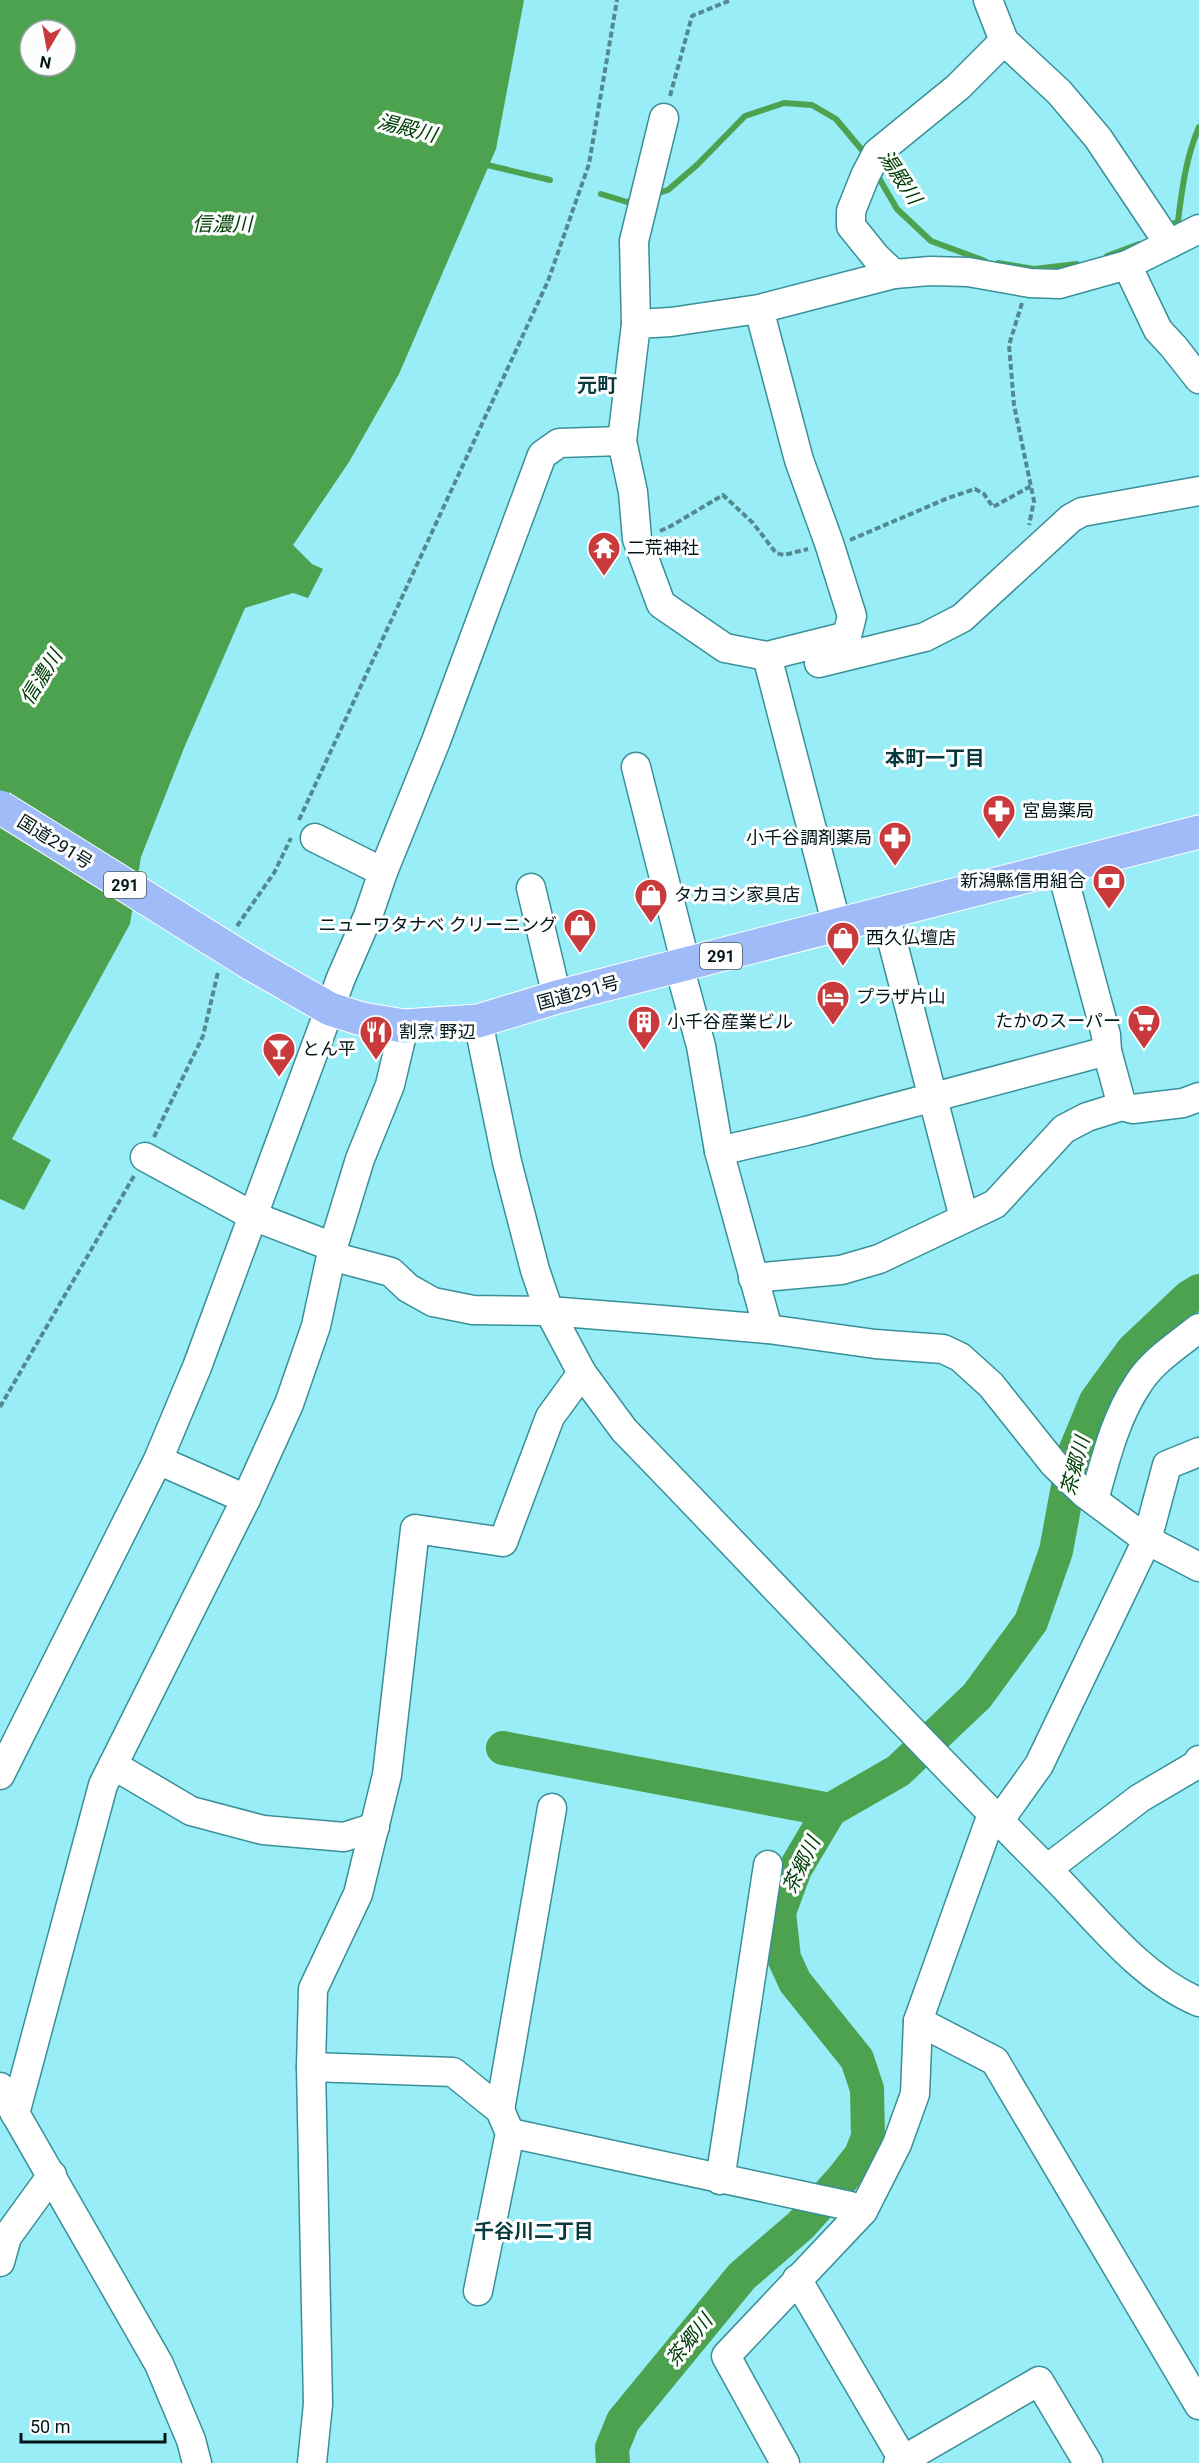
<svg xmlns="http://www.w3.org/2000/svg" width="1199" height="2463" viewBox="0 0 1199 2463" font-family="Roboto,'Noto Sans JP',sans-serif">
	<style>
		.water { fill: #4ca24f; fill-rule: evenodd }
		.lines { fill: none; stroke-linecap: round; stroke-linejoin: round }
		.stream { stroke: #4ca24f; stroke-width: 6 }
		.river { stroke: #4ca24f; stroke-width: 34 }
		.minor-casing { stroke: #399099; stroke-width: 31 }
		.highway-casing { stroke: #fff; stroke-width: 35 }
		.path { stroke: #528a90; stroke-width: 4; stroke-dasharray: 6 3; stroke-linecap: butt }
		.minor { stroke: #fff; stroke-width: 28 }
		.highway { stroke: #9fbcf9; stroke-width: 33 }
		.highway-bridge-casing { stroke: #fff; stroke-width: 35; stroke-linecap: butt }
		.highway-bridge { stroke: #9fbcf9; stroke-width: 33 }
		.labels { text-anchor: middle; stroke-width: 6; stroke-linejoin: round; paint-order: stroke }
		.shield { fill: #fefefe; stroke: #4c5c5e; stroke-width: 1.5 }
		.shield-label { font-size: 16px; font-weight: bold; fill: #001619 }
		.poi-label { font-size: 18px; fill: #001619; stroke: #fefefe; text-anchor: start }
		.street-label { font-size: 18px; fill: #001619; stroke: #fefefe }
		.water-label { font-size: 20px; font-style: italic; fill: #004008; stroke: #fefefe }
		.neighbourhood-label { font-size: 20px; font-weight: bold; fill: #07393d; stroke: #fefefe }
	</style>
	<rect width="100%" height="100%" fill="#98edf6"/>
	<path class="water" d="M 0,0 L 524,0 L 496,149 L 399,374 L 349,462 L 293,545 L 312,564 L 323,569 L 308,598 L 293,593 L 245,608 L 184,748 L 141,857 L 130,924 L 12,1139 L 51,1160 L 24,1210 L 0,1199 ZM 30,30 L 66,30 L 66,66 L 30,66 Z"/>
	<g class="lines">
		<g class="stream">
			<polyline points="483,164 550,180"/>
			<polyline points="876,173 897,209 931,241 985,261"/>
			<polyline points="601,194 627,202 637,199"/>
			<polyline points="652,195 668,190 697,165 745,116 784,103 812,105 836,119 867,156"/>
			<path d="M 1166,228 L 1178,221 C 1182,189 1186,157 1199,127"/>
			<polyline points="1107,256 1139,244"/>
			<polyline points="998,263 1034,269 1077,264"/>
		</g>
		<g class="river">
			<polyline points="503,1748 830,1810"/>
			<polyline points="613,2463 612,2448 623,2421 742,2276 801,2225 843,2178 861,2155 868,2137 867,2089 857,2059 795,1982 784,1958 779,1912 795,1869 830,1810 898,1771 977,1696 1031,1622 1056,1551 1074,1454 1096,1401 1133,1350 1189,1297 1199,1291"/>
		</g>
		<g class="minor-casing">
			<g id="minor">
				<polyline points="988,0 1004,41 1059,92 1098,138 1169,244"/>
				<polyline points="1127,265 1158,330 1173,346 1199,379"/>
				<polyline points="894,274 876,257 851,226 851,211 865,176 877,153 958,87 1004,41"/>
				<polyline points="759,309 799,460 829,543 852,616 847,636 767,656 725,648 661,604 637,539 633,492 622,441 636,324 671,322 759,309 894,274 930,271 968,272 1030,283 1059,284 1127,265 1199,229"/>
				<polyline points="636,324 634,241 664,118"/>
				<polyline points="767,656 837,926"/>
				<polyline points="819,663 925,637 962,618 1071,518 1082,512 1199,491"/>
				<polyline points="636,767 686,965"/>
				<polyline points="315,838 383,872"/>
				<polyline points="1061,868 1106,1035 1107,1051 1122,1106"/>
				<polyline points="531,888 557,997"/>
				<polyline points="885,913 964,1218"/>
				<polyline points="679,966 701,1046 719,1151 768,1329"/>
				<path d="M 478,1021 L 507,1162 L 535,1270 L 549,1311 L 582,1373 L 624,1430 C 765,1575 903,1725 1046,1868 C 1093,1914 1137,1976 1199,2002"/>
				<polyline points="719,1151 806,1131 1107,1051"/>
				<polyline points="145,1157 253,1216 333,1247"/>
				<polyline points="331,1256 391,1272 408,1288 433,1302 473,1310 549,1311 663,1320 768,1329 875,1344 943,1349 960,1357 991,1385 1054,1464 1084,1493 1147,1540 1199,1567"/>
				<polyline points="753,1278 841,1270 879,1259 995,1204 1064,1129 1087,1117 1122,1106 1133,1109 1183,1103 1199,1097"/>
				<polyline points="158,1460 246,1499"/>
				<path d="M 1094,1500 C 1105,1461 1115,1418 1138,1384 C 1152,1361 1178,1345 1199,1328"/>
				<polyline points="113,1765 191,1811 263,1830 344,1837 375,1827"/>
				<polyline points="0,1775 158,1460 197,1367 341,978 368,916 383,872 436,741 542,455 559,443 622,441"/>
				<polyline points="999,1821 1039,1765 1147,1540 1167,1465 1199,1452"/>
				<polyline points="1047,1869 1140,1798 1196,1765 1199,1760"/>
				<polyline points="918,2021 995,2061 1199,2405"/>
				<polyline points="311,2067 453,2072 500,2110 510,2133 478,2291"/>
				<polyline points="0,2087 159,2364 191,2440 197,2463"/>
				<polyline points="500,2110 552,1808"/>
				<polyline points="15,2114 103,1785 246,1499 289,1404 316,1326 333,1247 360,1159 390,1085 404,1026"/>
				<polyline points="510,2133 850,2206 863,2211"/>
				<polyline points="720,2180 768,1865"/>
				<polyline points="0,2262 7,2237 52,2175"/>
				<polyline points="797,2279 905,2463"/>
				<polyline points="312,2463 318,2404 311,2067 313,1989 358,1894 387,1775 415,1529 503,1542 550,1417 582,1373"/>
				<polyline points="785,2463 726,2356 863,2211 897,2144 915,2094 918,2021 992,1814"/>
				<polyline points="898,2463 1039,2381 1088,2463"/>
			</g>
		</g>
		<g class="highway-casing">
			<polyline id="highway" points="250,963 330,1009 362,1019 404,1026 478,1021 557,997 1199,832"/>
		</g>
		<g class="path">
			<polyline points="670,96 692,16 731,0"/>
			<polyline points="1022,303 1009,345 1014,405 1034,501 1029,525"/>
			<polyline points="660,531 671,526 723,495 753,523 776,553 784,555 808,549"/>
			<polyline points="850,540 948,498 975,489 984,494 993,507 1031,486"/>
			<polyline points="299,820 548,281 589,164 617,0"/>
			<polyline points="237,926 274,873 291,838"/>
			<polyline points="154,1137 203,1036 218,972"/>
			<polyline points="0,1407 134,1176"/>
		</g>
		<use href="#minor" class="minor"/>
		<use href="#highway" class="highway"/>
		<g class="highway-bridge-casing">
			<polyline id="highway-bridge" points="0,807 250,963"/>
		</g>
		<use href="#highway-bridge" class="highway-bridge"/>
	</g>
	<defs>
		<g id="temple-pin" transform="scale(1.725)"><path d="M0 17L-7.5 6A9.5 9.5 0 1 1 7.5 6Z" fill="#c93a3c" stroke="#fefefe"/><path d="M0-6L5-2H3V0L6.5 2.5H4V6H1.5V3h-3V6H-4V2.5H-6.5L-3 0V-2H-5Z" fill="#fff"/></g>
		<g id="pharmacy-pin" transform="scale(1.725)"><path d="M0 17L-7.5 6A9.5 9.5 0 1 1 7.5 6Z" fill="#c93a3c" stroke="#fefefe"/><path d="M-2-6h4v4h4v4h-4v4h-4v-4h-4v-4h4Z" fill="#fff"/></g>
		<g id="bank-pin" transform="scale(1.725)"><path d="M0 17L-7.5 6A9.5 9.5 0 1 1 7.5 6Z" fill="#c93a3c" stroke="#fefefe"/><path d="M-6-4H6V4H-6ZM0-2.3a2.3 2.3 0 1 0 0 4.6a2.3 2.3 0 1 0 0-4.6Z" fill="#fff"/></g>
		<g id="shop-pin" transform="scale(1.725)"><path d="M0 17L-7.5 6A9.5 9.5 0 1 1 7.5 6Z" fill="#c93a3c" stroke="#fefefe"/><path d="M-5-2.5h2.3a2.7 3.5 0 0 1 5.4 0H5L5.5 6h-11ZM-1.5-2.5h3a1.5 2.3 0 0 0-3 0Z" fill="#fff"/></g>
		<g id="hotel-pin" transform="scale(1.725)"><path d="M0 17L-7.5 6A9.5 9.5 0 1 1 7.5 6Z" fill="#c93a3c" stroke="#fefefe"/><path d="M-6-4.5h1.5V1H6V5H4.5V3h-9V5H-6ZM-4 0a1.8 1.8 0 1 1 3.6 0ZM.5 0V-2.5h3Q6-2.5 6 0Z" fill="#fff"/></g>
		<g id="supermarket-pin" transform="scale(1.725)"><path d="M0 17L-7.5 6A9.5 9.5 0 1 1 7.5 6Z" fill="#c93a3c" stroke="#fefefe"/><path d="M-6-5.5h2.5l.6 2H6L4.5 2H-2.5L-4.4-4H-6ZM-1.5 3.2a1.3 1.3 0 1 0 .1 0ZM3 3.2a1.3 1.3 0 1 0 .1 0Z" fill="#fff"/></g>
		<g id="building-pin" transform="scale(1.725)"><path d="M0 17L-7.5 6A9.5 9.5 0 1 1 7.5 6Z" fill="#c93a3c" stroke="#fefefe"/><path d="M-4-6H4V6H1V3H-1V6H-4ZM-2.5-4.3h1.7v1.8h-1.7ZM.8-4.3h1.7v1.8H.8ZM-2.5-1h1.7V.8h-1.7ZM.8-1h1.7V.8H.8Z" fill="#fff"/></g>
		<g id="restaurant-pin" transform="scale(1.725)"><path d="M0 17L-7.5 6A9.5 9.5 0 1 1 7.5 6Z" fill="#c93a3c" stroke="#fefefe"/><path d="M-5-6h1v4h1v-4h1v4h1v-4h1v5L-1.5 .5V6h-2V.5L-5-1ZM5-6V6H3V1.5H1.5Q1.5-4 5-6Z" fill="#fff"/></g>
		<g id="bar-pin" transform="scale(1.725)"><path d="M0 17L-7.5 6A9.5 9.5 0 1 1 7.5 6Z" fill="#c93a3c" stroke="#fefefe"/><path d="M-6-5H6L.8 .8V4.5H3.5V6h-7V4.5H-.8V.8Z" fill="#fff"/></g>
	</defs>
	<g fill-rule="evenodd">
		<use href="#temple-pin" x="604" y="548"/>
		<use href="#pharmacy-pin" x="999" y="811"/>
		<use href="#pharmacy-pin" x="895" y="838"/>
		<use href="#bank-pin" x="1109" y="881"/>
		<use href="#shop-pin" x="651" y="895"/>
		<use href="#shop-pin" x="580" y="925"/>
		<use href="#shop-pin" x="843" y="938"/>
		<use href="#hotel-pin" x="833" y="997"/>
		<use href="#supermarket-pin" x="1144" y="1021"/>
		<use href="#building-pin" x="644" y="1022"/>
		<use href="#restaurant-pin" x="376" y="1032"/>
		<use href="#bar-pin" x="279" y="1049"/>
	</g>
	<g class="labels">
		<g class="shield">
			<rect x="104" y="872" width="42" height="26" rx="4.5"/>
			<rect x="700" y="943" width="42" height="26" rx="4.5"/>
		</g>
		<g class="shield-label">
			<text x="125" y="891">291</text>
			<text x="721" y="962">291</text>
		</g>
		<g class="poi-label">
			<text x="627" y="554">二荒神社</text>
			<text x="1022" y="817">宮島薬局</text>
			<text x="872" y="844" text-anchor="end">小千谷調剤薬局</text>
			<text x="1086" y="887" text-anchor="end">新潟縣信用組合</text>
			<text x="674" y="901">タカヨシ家具店</text>
			<text x="557" y="931" text-anchor="end">ニューワタナベ クリーニング</text>
			<text x="866" y="944">西久仏壇店</text>
			<text x="856" y="1003">プラザ片山</text>
			<text x="1121" y="1027" text-anchor="end">たかのスーパー</text>
			<text x="667" y="1028">小千谷産業ビル</text>
			<text x="399" y="1038">割烹 野辺</text>
			<text x="302" y="1055">とん平</text>
		</g>
		<g class="street-label">
			<text transform="translate(55 842) rotate(32)" y="6">国道291号</text>
			<text transform="translate(578 993) rotate(-15)" y="6">国道291号</text>
		</g>
		<g class="water-label">
			<text transform="translate(407 128) rotate(14)" y="7">湯殿川</text>
			<text transform="translate(900 177) rotate(56)" y="7">湯殿川</text>
			<text x="222" y="231">信濃川</text>
			<text transform="translate(41 677) rotate(-58)" y="7">信濃川</text>
			<text transform="translate(1075 1466) rotate(-75)" y="7">茶郷川</text>
			<text transform="translate(801 1865) rotate(-64)" y="7">茶郷川</text>
			<text transform="translate(689 2340) rotate(-51)" y="7">茶郷川</text>
		</g>
		<g class="neighbourhood-label">
			<text x="597" y="392">元町</text>
			<text x="935" y="765">本町一丁目</text>
			<text x="534" y="2238">千谷川二丁目</text>
		</g>
	</g>
	<g transform="translate(48 48) rotate(190)"><circle r="28" fill="#fefefe" stroke="#98a1a2" stroke-width="1.5"/>
	<path d="M0-4.5L10 22L0 15L-10 22Z" fill="#c93a3c"/>
	<text y="-9" font-size="16" font-weight="bold" text-anchor="middle" fill="#001619">N</text>
	</g>
	<path d="M21 2433v9h144v-9" fill="none" stroke="#001619" stroke-width="3"/>
	<text x="30" y="2433" font-size="18" fill="#001619" stroke="#fefefe" stroke-width="4.5" paint-order="stroke">50 m</text>
</svg>
